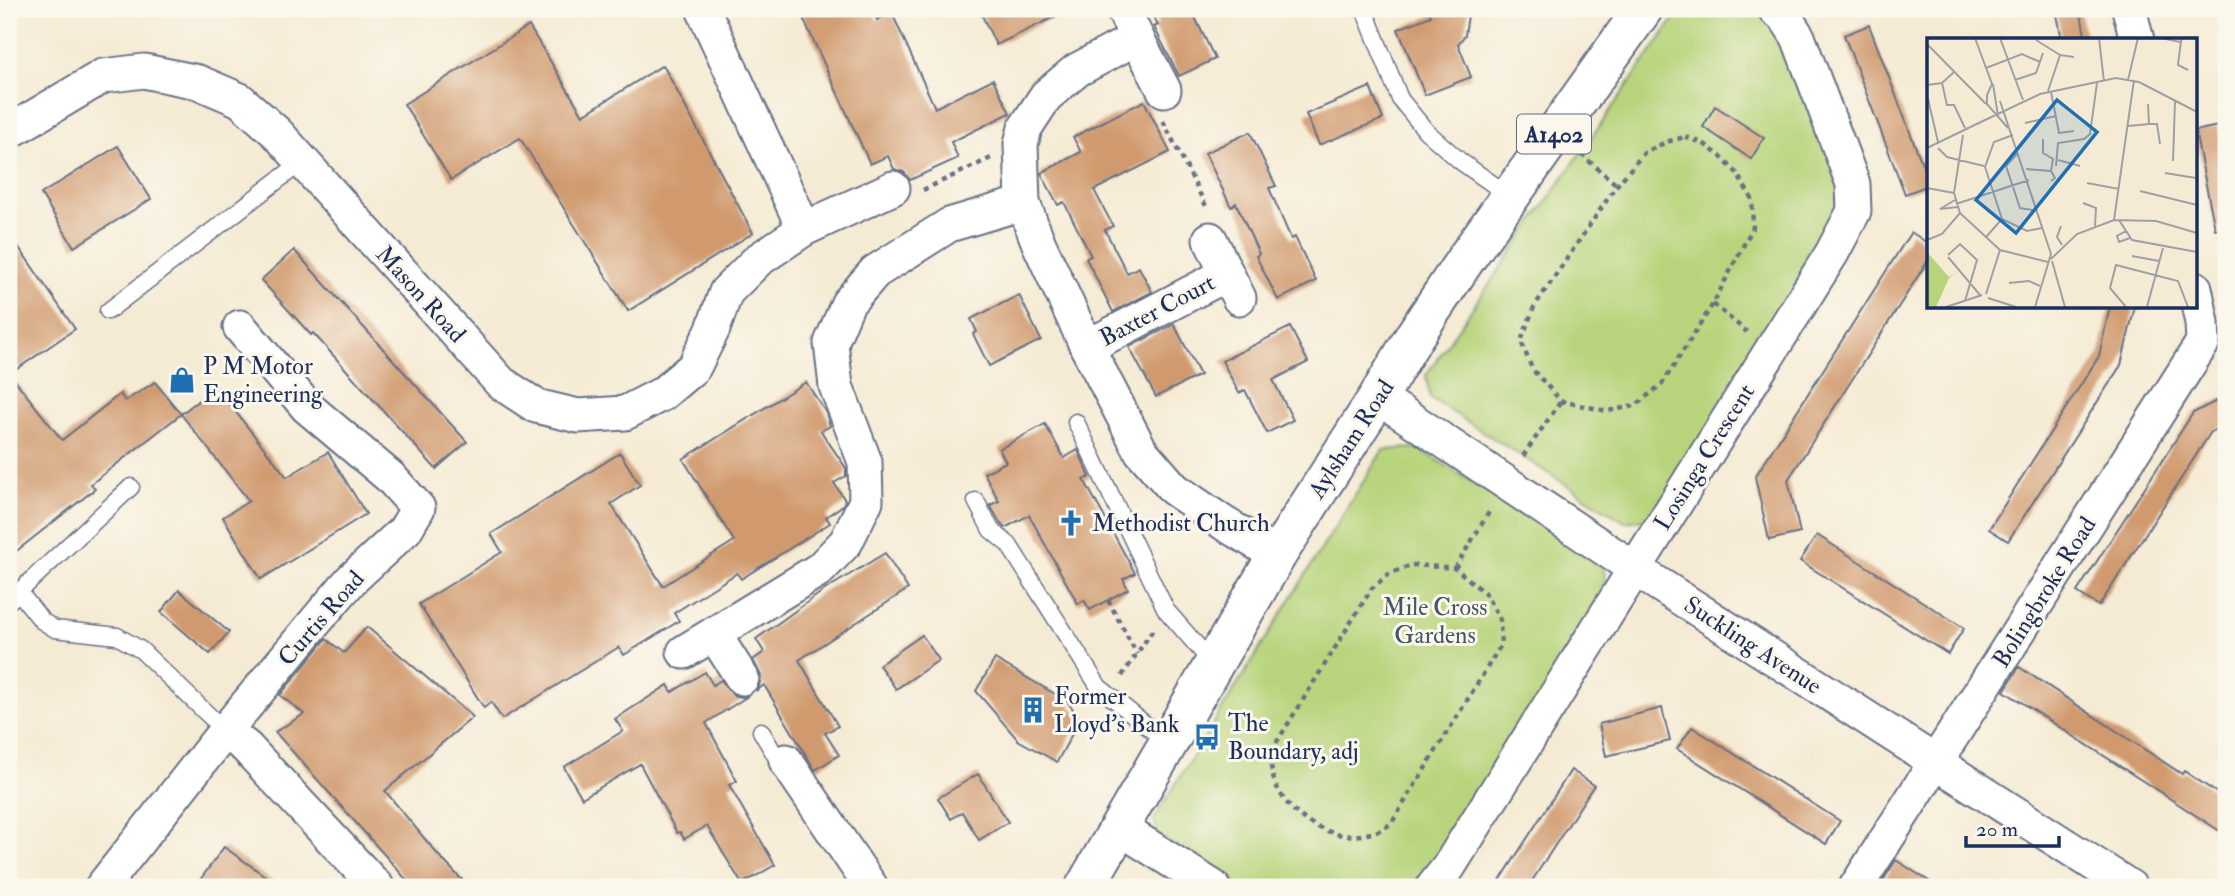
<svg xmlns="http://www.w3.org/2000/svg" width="2235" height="896" viewBox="0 0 2235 896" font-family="'IM FELL Double Pica',serif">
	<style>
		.green { fill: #b7d47b; stroke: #69826c; stroke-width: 2 }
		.building { fill: #d09a6e }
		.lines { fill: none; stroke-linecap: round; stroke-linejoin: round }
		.lane-casing { stroke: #677187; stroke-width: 19 }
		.street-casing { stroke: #677187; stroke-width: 37 }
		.primary-casing { stroke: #677187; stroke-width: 42 }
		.path { stroke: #677187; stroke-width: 4.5; stroke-dasharray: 5 5; stroke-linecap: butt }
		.lane { stroke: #fff; stroke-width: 16 }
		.street { stroke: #fff; stroke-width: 33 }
		.primary { stroke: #fff; stroke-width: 38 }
		.labels { text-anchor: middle; stroke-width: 6; stroke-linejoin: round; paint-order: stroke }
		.shield { fill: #fbf7ec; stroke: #5e6b89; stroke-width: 2 }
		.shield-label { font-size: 23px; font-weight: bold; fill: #1b2f5e }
		.street-label { font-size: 24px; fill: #1b2f5e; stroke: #fbf7ec }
		.poi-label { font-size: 24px; fill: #1b2f5e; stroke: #fbf7ec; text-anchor: start }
		.park-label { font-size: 24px; fill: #425865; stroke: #fbf7ec }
		.inset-road { fill: none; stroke: #9ea0a5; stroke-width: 2 }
		.view { fill: #1f6fb2; fill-opacity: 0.15; stroke: #1f6fb2; stroke-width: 3.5 }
		.inset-edge { fill: none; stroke: #1b2f5e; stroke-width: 3.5 }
	</style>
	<rect width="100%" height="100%" fill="#fbf7ec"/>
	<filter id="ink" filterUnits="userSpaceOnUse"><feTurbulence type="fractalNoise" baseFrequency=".0143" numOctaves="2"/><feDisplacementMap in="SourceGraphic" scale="14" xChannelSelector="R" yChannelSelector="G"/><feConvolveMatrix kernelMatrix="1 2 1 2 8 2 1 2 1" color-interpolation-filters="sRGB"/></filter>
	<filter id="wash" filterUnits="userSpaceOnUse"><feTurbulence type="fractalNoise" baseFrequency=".00686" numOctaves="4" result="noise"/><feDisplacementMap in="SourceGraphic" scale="28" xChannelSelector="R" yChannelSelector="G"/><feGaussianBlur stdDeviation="1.57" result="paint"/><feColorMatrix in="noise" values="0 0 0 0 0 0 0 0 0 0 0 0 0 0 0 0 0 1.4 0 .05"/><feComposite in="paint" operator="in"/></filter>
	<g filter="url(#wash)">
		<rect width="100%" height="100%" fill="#f5ebd4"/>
		<g class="green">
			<polygon points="1681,9 1765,9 1778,18 1846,188 1841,223 1654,518 1625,522 1430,398 1426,375"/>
			<polygon points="1417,448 1603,562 1607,598 1437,865 1408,887 1240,885 1158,835 1154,819 1383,450"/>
		</g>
		<g id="blocks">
			<g class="building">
				<polygon points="799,9 872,9 877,20 892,13 935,108 993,79 1010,113 951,142 958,158 910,180 904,172 894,169 888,156 870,164"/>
				<polygon points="979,9 1071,9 996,45"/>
				<polygon points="1150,9 1191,9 1215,59 1179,76 1154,27 1158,25"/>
				<polygon points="1428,9 1469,9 1465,35 1458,44 1471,77 1425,95 1398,29 1431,16"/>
				<polygon points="2056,9 2080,9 2086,40 2062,40"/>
				<polygon points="1869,25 1929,182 1929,185 1905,194 1844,35"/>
				<polygon points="529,26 583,115 663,65 753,233 628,311 520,138 451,180 404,104"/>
				<polygon points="1370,87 1383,119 1319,145 1306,114"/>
				<polygon points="1144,101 1170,152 1094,190 1113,226 1105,230 1127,273 1139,267 1152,292 1113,312 1086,258 1091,256 1064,202 1058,205 1041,173 1081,152 1073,137"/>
				<polygon points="1715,106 1764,138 1751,159 1703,127"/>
				<polygon points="2218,126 2226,166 2226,228 2215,229 2195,131"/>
				<polygon points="1250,132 1276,186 1269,188 1291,239 1295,237 1316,281 1278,300 1256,256 1259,254 1236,203 1231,207 1205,153"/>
				<polygon points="118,146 151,199 74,247 41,194"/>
				<polygon points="1911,232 1929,244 1929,259 1788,480 1800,533 1769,540 1755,477"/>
				<polygon points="9,233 75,329 10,374 62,440 120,394 125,401 155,382 181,414 91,484 95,489 9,557"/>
				<polygon points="294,250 467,442 436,469 313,333 311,335 261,280"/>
				<polygon points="1019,295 1041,340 989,366 973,334 977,332 971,319"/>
				<polygon points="2110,306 2135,306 2121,365 2008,541 1989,529 2099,356"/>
				<polygon points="1174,324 1200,375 1156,397 1129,347"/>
				<polygon points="1290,327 1308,362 1273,380 1293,420 1267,433 1245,390 1239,393 1222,361"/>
				<polygon points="806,382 826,413 830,426 821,431 846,468 846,476 834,483 845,500 843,505 826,517 830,523 741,579 737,573 704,594 674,613 679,621 624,655 619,647 502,719 491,702 484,708 419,604 502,552 491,534 620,453 640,485 611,504 663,586 734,541 683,459"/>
				<polygon points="216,387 287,477 328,452 366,514 261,579 223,517 249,501 181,414"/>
				<polygon points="2226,396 2226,424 2211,432 2099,606 2077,592 2193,413"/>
				<polygon points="1045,424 1064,458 1078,450 1090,477 1084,480 1135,573 1123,579 1128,589 1090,610 1084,600 1078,604 1029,515 1005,528 1000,523 990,505 999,501 984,473 1006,462 999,449"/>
				<polygon points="1817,535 1964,628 1948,654 1800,561"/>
				<polygon points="885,553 908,589 799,660 838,726 825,733 839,755 815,770 764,685 756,691 759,686 761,676 753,660 764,652 756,639 823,591"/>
				<polygon points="179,590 229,632 210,654 161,612"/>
				<polygon points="367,627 473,717 385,791 439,856 469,887 413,887 275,732 304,714 280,695 326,639 344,653"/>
				<polygon points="922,635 939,660 896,689 879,665"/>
				<polygon points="995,659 1067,701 1080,719 1057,762 1018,740 976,691"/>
				<polygon points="2019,667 2182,774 2184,771 2226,799 2226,835 2004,691"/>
				<polygon points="705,672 713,685 721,680 733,695 742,697 748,696 706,723 737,781 729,785 775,865 742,884 707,826 684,839 680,832 677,833 640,764 582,798 564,767 623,731 615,719 668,685 672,692"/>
				<polygon points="1662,708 1670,741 1606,756 1599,724"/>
				<polygon points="1692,727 1840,821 1826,844 1677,749"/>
				<polygon points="1571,770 1594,785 1528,887 1496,887"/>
				<polygon points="978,774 1008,822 979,840 962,812 951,819 938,798"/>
				<polygon points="224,847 281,887 195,887"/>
				<polygon points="1896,860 1938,887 1879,887"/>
			</g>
		</g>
	</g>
	<g filter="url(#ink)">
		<use href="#blocks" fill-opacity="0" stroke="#677187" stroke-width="2"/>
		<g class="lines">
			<g class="lane-casing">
				<g id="lane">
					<polyline points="1364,9 1400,99 1426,131 1460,161 1511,197"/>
					<polyline points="108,311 303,161"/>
					<polyline points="1076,422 1166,610 1213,664"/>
					<polyline points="976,501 991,530 1009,545 1099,687 1167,742"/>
					<polyline points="19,592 42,621 55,629 117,636 141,650 225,731"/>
					<polyline points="9,601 131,487"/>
					<polyline points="761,731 778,760 786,761"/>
				</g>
			</g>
			<g class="street-casing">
				<g id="street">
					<polyline points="703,9 804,229"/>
					<polyline points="1123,9 1137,38"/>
					<polyline points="2129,9 2137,40"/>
					<polyline points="1164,90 1137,38 1077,70 1046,96 1025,128 1021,144 1023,203 1039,244 1087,347 1141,451 1174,489 1225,524 1277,555"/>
					<polyline points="9,132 103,76 144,71 198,82 240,100 277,133 501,383 536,406 578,416 625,413 662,394 694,367 713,329 726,292 758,260 804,229 893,188"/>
					<polyline points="1210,239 1227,274"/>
					<polyline points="1087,347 1227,274 1239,298"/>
					<polyline points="1378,397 1635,569 2130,887"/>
					<polyline points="714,634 742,678"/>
					<polyline points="684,652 820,569 846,542 866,501 865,462 836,386 831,343 848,303 875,272 949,225 1023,203"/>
					<polyline points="225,731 246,747 377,887"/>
					<polyline points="786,761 871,887"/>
					<polyline points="1118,827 1213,887"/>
					<polyline points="102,887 225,731 321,615 351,580 405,530 418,508 390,477 307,407 240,327"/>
					<polyline points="1433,887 1448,868 1832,253 1854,211 1853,184 1798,37 1785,17 1775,9"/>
					<polyline points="1856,887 2203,342 2202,323 2195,288"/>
				</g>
			</g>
			<g class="primary-casing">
				<polyline id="primary" points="1085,887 1277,555 1378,397 1415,335 1465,260 1643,9"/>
			</g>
			<g class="path">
				<polyline points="1163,121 1208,210"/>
				<polygon points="1685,137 1703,143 1720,156 1736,172 1752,199 1753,227 1713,304 1662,384 1635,406 1607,411 1561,401 1532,369 1521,341 1534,307 1617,185 1644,153 1666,142"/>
				<polyline points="1581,154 1617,185"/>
				<polyline points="923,190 991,158"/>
				<polyline points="1713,304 1747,332"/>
				<polyline points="1523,456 1561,401"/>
				<path d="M 1412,565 L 1455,568 L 1485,593 L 1500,620 L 1501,645 L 1391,824 C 1385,827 1378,832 1371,833 C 1332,844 1287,817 1274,780 C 1271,772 1271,761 1270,753 L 1372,588 L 1389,574 Z"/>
				<polyline points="1455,568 1491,509"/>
				<polyline points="1108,600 1137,654"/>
				<polyline points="1122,676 1154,628"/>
			</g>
			<use href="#lane" class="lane"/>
			<use href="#street" class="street"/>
			<use href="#primary" class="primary"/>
		</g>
	</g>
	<defs>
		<g id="shop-bare" transform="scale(2.1)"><path d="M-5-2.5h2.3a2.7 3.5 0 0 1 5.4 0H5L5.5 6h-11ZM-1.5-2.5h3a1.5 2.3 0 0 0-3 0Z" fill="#1f6fb2" stroke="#fbf7ec" stroke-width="2.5" paint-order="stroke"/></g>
		<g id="church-bare" transform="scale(2.1)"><path d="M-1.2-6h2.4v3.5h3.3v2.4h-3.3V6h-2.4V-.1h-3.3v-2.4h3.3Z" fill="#1f6fb2" stroke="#fbf7ec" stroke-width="2.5" paint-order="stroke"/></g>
		<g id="building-bare" transform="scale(2.1)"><path d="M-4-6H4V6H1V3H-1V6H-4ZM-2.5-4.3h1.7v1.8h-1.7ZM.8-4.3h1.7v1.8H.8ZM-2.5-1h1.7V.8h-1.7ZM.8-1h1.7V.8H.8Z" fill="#1f6fb2" stroke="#fbf7ec" stroke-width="2.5" paint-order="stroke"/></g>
		<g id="bus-bare" transform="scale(2.1)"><path d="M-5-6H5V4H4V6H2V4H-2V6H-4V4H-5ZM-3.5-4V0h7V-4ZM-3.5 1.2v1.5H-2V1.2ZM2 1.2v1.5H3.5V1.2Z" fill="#1f6fb2" stroke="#fbf7ec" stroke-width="2.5" paint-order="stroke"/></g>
	</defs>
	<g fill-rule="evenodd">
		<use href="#shop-bare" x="182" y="380"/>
		<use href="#church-bare" x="1071" y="523"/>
		<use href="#building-bare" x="1033" y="710"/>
		<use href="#bus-bare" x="1207" y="737"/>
	</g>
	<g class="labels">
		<rect class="shield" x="1517" y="114.5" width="74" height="39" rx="5"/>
		<g class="shield-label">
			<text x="1554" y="142">A1402</text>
		</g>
		<g class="street-label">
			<text transform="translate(421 294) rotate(48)" y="8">Mason Road</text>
			<text transform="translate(1157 310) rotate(-28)" y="8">Baxter Court</text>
			<text transform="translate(1351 439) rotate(-57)" y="8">Aylsham Road</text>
			<text transform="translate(1704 457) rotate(-58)" y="8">Losinga Crescent</text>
			<text transform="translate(2044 592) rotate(-58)" y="8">Bolingbroke Road</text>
			<text transform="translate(321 618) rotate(-49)" y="8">Curtis Road</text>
			<text transform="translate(1753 645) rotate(33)" y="8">Suckling Avenue</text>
		</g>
		<g class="poi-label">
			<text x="203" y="374">P M Motor<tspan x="203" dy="28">Engineering</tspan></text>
			<text x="1092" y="531">Methodist Church</text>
			<text x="1054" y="704">Former<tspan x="1054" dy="28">Lloyd's Bank</tspan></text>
			<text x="1228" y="731">The<tspan x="1228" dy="28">Boundary, adj</tspan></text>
		</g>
		<g class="park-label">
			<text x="1435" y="615">Mile Cross<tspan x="1435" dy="28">Gardens</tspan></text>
		</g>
	</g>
	<g transform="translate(1927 38)">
		<rect width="270" height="270" fill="#f5ebd4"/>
		<path d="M 0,214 L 22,239 L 31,233 L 22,240 L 9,269 L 0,269 Z" fill="#b7d47b"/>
		<path class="inset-road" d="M 48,0 L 65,46 L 60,57M 73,0 L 96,62M 172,0 L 177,44M 234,0 L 253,4 L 256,0M 109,2 L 133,17M 254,3 L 251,27 L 261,32M 0,6 L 59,66M 59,30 L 95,16 L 113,24M 88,42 L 109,35 L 116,15M 201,42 L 211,0M 15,45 L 20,67 L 27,67 L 38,90M 66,46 L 71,78M 0,47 L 15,45 L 27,34M 121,53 L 133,17 L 147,19M 124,54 L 132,95 L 147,93M 60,57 L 60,66 L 81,90M 1,61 L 11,104M 73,63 L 124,216 L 108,269M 56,83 L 113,56 L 189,40 L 212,44 L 270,74M 98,85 L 129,78M 222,86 L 230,86 L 233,106M 201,88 L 222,86 L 221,66M 36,97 L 27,155 L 33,175 L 73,212 L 121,224M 86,97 L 67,104 L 58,129 L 75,181 L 100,193 L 115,190M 116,101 L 116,115 L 126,121 L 124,133M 0,110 L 58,82M 11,110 L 20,119 L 57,128M 91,115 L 79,128 L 93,170 L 111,173M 131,122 L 153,128M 246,123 L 248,63M 129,128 L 131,105 L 157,101 L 163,96 L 170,45M 99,131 L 124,133 L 128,140 L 124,143M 238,135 L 269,140M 160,145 L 192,151M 0,150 L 27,155M 213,153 L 270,167M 28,162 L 13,171 L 31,169M 156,165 L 169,170 L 168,188M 29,166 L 102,142M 187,182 L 207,42M 192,182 L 205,202 L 270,214M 134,188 L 130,199 L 135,207M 199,193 L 190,198 L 192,204 L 203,200M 59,199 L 75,181M 0,202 L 15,196 L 33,175M 21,217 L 33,206 L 50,222 L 38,263M 205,218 L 232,223M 21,219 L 53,257M 124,221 L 150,196 L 187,182 L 229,183 L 270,195M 125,223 L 138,269M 82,245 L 102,243 L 113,248M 59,256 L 73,212M 61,260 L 89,269M 19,269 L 55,257M 199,269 L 183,250 L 189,227 L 251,243 L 261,269M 220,269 L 236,210"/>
		<path class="view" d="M 130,62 L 170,94 L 89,195 L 49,162 Z"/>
		<rect width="270" height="270" class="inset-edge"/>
	</g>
	<rect width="2235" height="896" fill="none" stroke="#fbf7ec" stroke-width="35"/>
	<path d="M1966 836v10h93v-10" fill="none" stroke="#1b2f5e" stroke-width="3.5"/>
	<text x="1976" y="836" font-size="21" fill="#1b2f5e" stroke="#fbf7ec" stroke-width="5" paint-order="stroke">20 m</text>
</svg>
